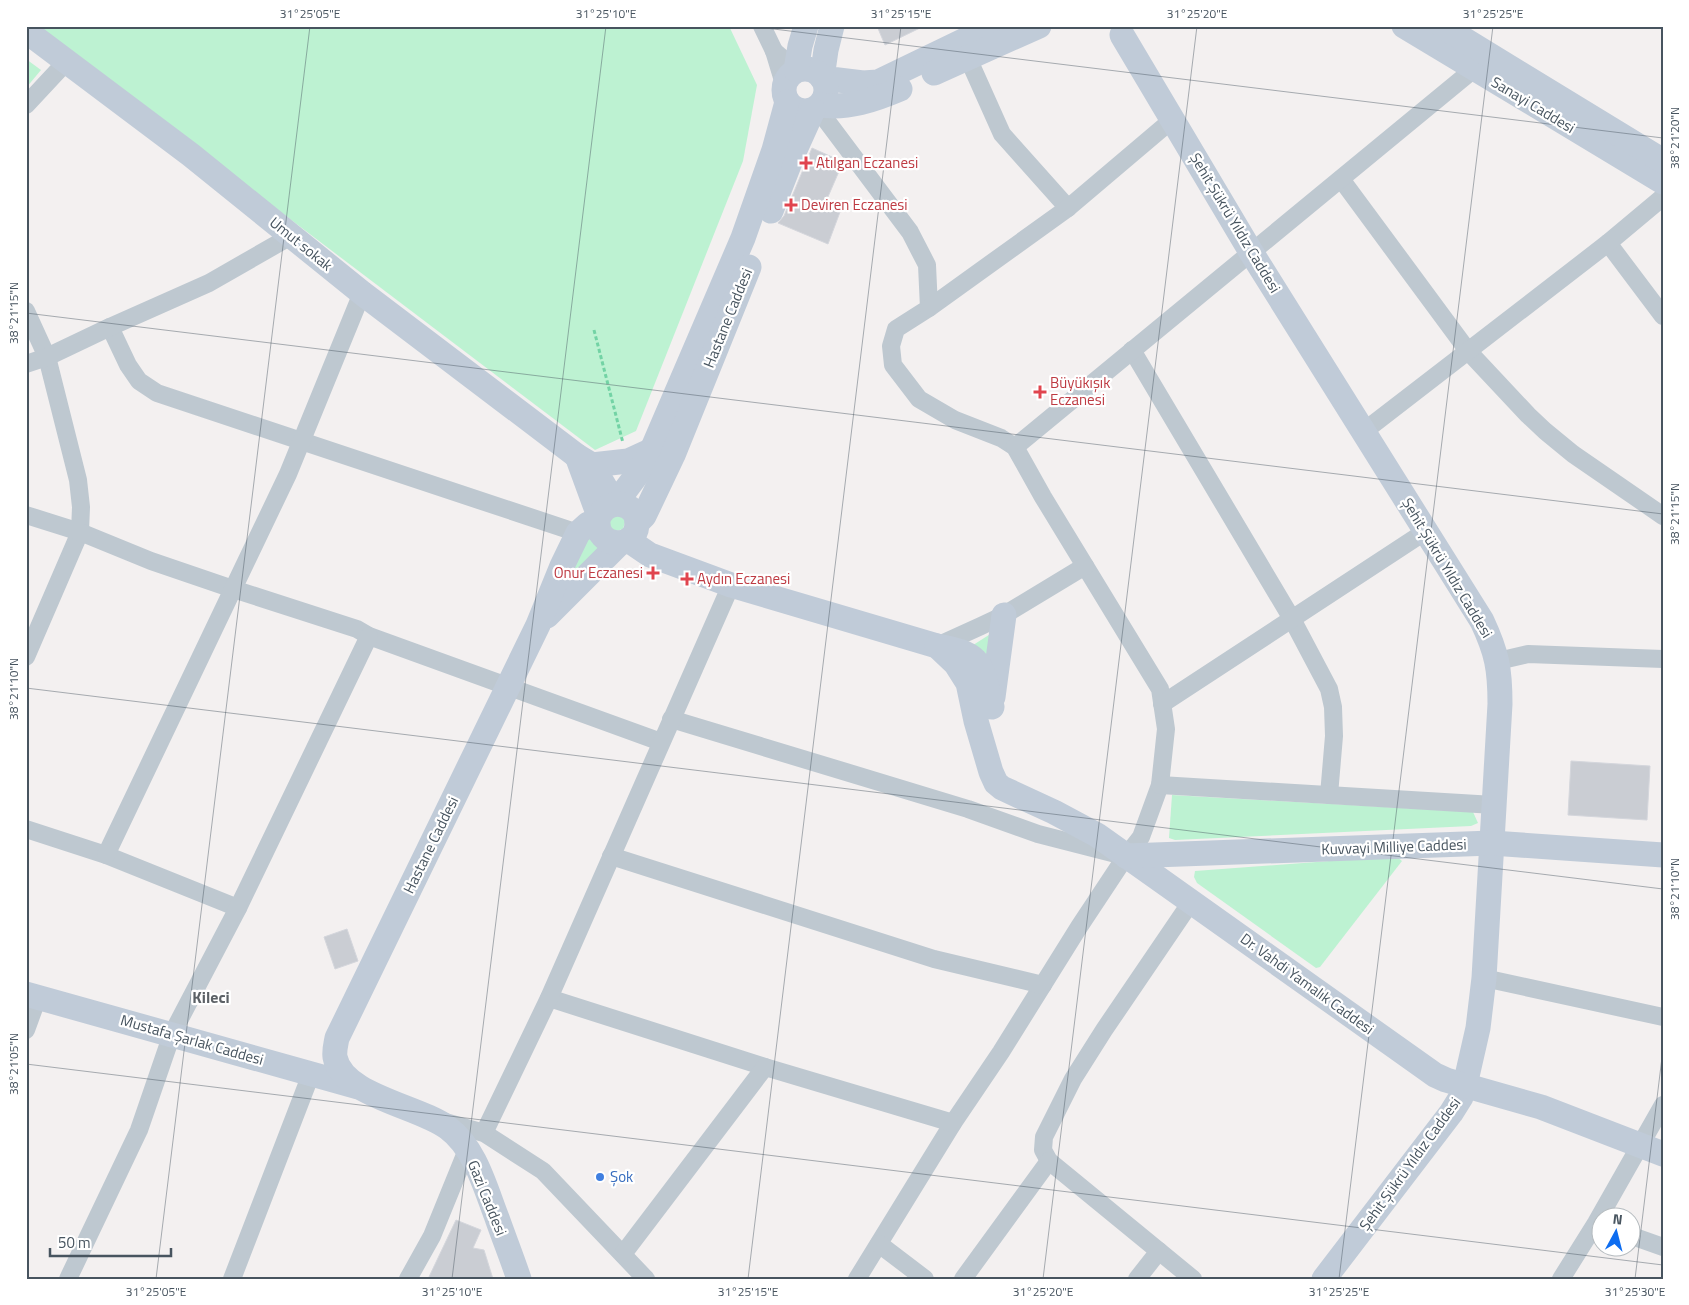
<svg xmlns="http://www.w3.org/2000/svg" width="1689" height="1305" viewBox="0 0 1689 1305" font-family="'Titillium Web',sans-serif">
	<style>
		.green { fill: #bdf2d2 }
		.building { fill: #cacdd3; stroke: #d4d6dc }
		.lines { fill: none; stroke-linecap: round; stroke-linejoin: round }
		.path { stroke: #73d3a5; stroke-width: 3; stroke-dasharray: 4 2.5; stroke-linecap: butt }
		.street { stroke: #bec8d0; stroke-width: 18 }
		.secondary { stroke: #c0cbd8; stroke-width: 25 }
		.ticks { fill: none; stroke: #47545f; stroke-width: 1; stroke-opacity: 0.45 }
		.health-dot { fill: #e0444e; stroke: #fff; stroke-width: 2 }
		.shop-dot { fill: #3f7fe0; stroke: #fff; stroke-width: 2 }
		.labels { text-anchor: middle; stroke-width: 4.5; stroke-linejoin: round; paint-order: stroke }
		.street-label { font-size: 15px; fill: #47545f; stroke: #fff }
		.health-label { font-size: 15px; fill: #be3a42; stroke: #fff; text-anchor: start }
		.shop-label { font-size: 15px; fill: #366cbe; stroke: #fff; text-anchor: start }
		.neighbourhood-label { font-size: 16px; font-weight: bold; fill: #5c6166; stroke: #fff }
		.neatline { fill: none; stroke: #47545f; stroke-width: 2 }
		.ticks-label { font-size: 12px; text-anchor: middle; fill: #47545f }
	</style>
	<rect width="100%" height="100%" fill="#f3f0f0"/>
	<g class="green">
		<polygon points="35,26 729,26 757,85 743,161 636,431 595,450"/>
		<polygon points="26,59 41,70 26,88"/>
		<polygon points="610,512 626,519 623,529 613,532 606,518"/>
		<polygon points="589,533 608,548 552,606"/>
		<polygon points="992,633 988,672 970,647"/>
		<polygon points="1172,795 1473,812 1478,823 1471,826 1175,840 1169,838"/>
		<polygon points="1396,856 1402,861 1320,967 1316,968 1197,883 1194,877 1195,871"/>
	</g>
	<g class="building">
		<polygon points="877,26 924,26 885,45"/>
		<polygon points="812,148 843,162 824,206 840,212 828,244 778,223 784,216"/>
		<polygon points="1571,761 1650,766 1647,820 1568,815"/>
		<polygon points="347,929 358,961 335,969 324,937"/>
		<polygon points="456,1220 481,1230 473,1248 484,1250 493,1279 428,1279"/>
	</g>
	<g class="lines">
		<polyline class="path" points="594,330 623,443"/>
		<g class="street">
			<polyline points="762,26 774,51"/>
			<polyline points="968,58 1002,134 1068,208"/>
			<polyline points="784,84 774,51 796,70"/>
			<polyline points="26,105 67,61"/>
			<polyline points="817,108 910,232 927,265 929,308 896,329 891,346 893,365 919,399 955,420 1001,438 1015,447 1043,497 1160,689 1166,729 1160,785 1141,837 1126,856 1079,927 1001,1052 953,1123 857,1279"/>
			<polyline points="1341,179 1468,351 1528,415 1545,431 1573,454 1663,516"/>
			<polyline points="1608,243 1663,316"/>
			<polyline points="929,308 1068,208 1173,119"/>
			<polyline points="26,311 47,357 78,480 81,507 80,532 26,657"/>
			<polyline points="110,327 128,365 139,381 157,393 578,533"/>
			<polyline points="1132,350 1292,619 1329,689 1333,707 1334,736 1329,795"/>
			<polyline points="26,364 47,357 110,327 209,283 291,236"/>
			<polyline points="1363,432 1608,243 1663,197"/>
			<polyline points="1015,447 1474,69"/>
			<polyline points="26,515 80,532 151,561 233,589 357,629 369,636 661,742"/>
			<polyline points="937,646 981,626 1004,615 1085,566"/>
			<polyline points="1498,661 1528,654 1663,659"/>
			<polyline points="1162,704 1426,531"/>
			<polyline points="671,719 968,809 1038,834 1116,854"/>
			<polyline points="1160,785 1494,805"/>
			<polyline points="26,829 106,855 238,908"/>
			<polyline points="106,855 288,474 362,293"/>
			<polyline points="611,856 934,959 1043,985"/>
			<polyline points="1191,902 1104,1030 1073,1079 1044,1137 1043,1150 1049,1161 1193,1279"/>
			<polyline points="1484,978 1663,1017"/>
			<polyline points="549,998 765,1067 953,1123"/>
			<polyline points="26,1030 38,997"/>
			<polyline points="445,1122 484,1133 543,1171 646,1279"/>
			<polyline points="484,1133 549,998 731,585"/>
			<polyline points="1632,1236 1663,1247"/>
			<polyline points="879,1244 925,1279"/>
			<polyline points="623,1254 765,1067"/>
			<polyline points="68,1279 139,1130 172,1034 238,908 369,636"/>
			<polyline points="232,1279 311,1074"/>
			<polyline points="408,1279 432,1236 467,1150"/>
			<polyline points="963,1279 1049,1161"/>
			<polyline points="1137,1279 1159,1251"/>
			<polyline points="1561,1279 1596,1223 1663,1105"/>
		</g>
		<g class="secondary">
			<polyline points="832,26 826,50 822,78 863,83 878,82 994,26"/>
			<polyline points="1404,26 1663,182"/>
			<polyline points="1442,26 1663,161"/>
			<polyline points="26,31 191,155 362,293 577,456"/>
			<path d="M 1122,35 L 1251,252 L 1482,621 C 1497,653 1500,669 1500,704 L 1484,978 L 1478,1028 L 1465,1085 L 1461,1097 L 1451,1113 L 1324,1279"/>
			<circle cx="805" cy="90" r="21"/>
			<polyline points="796,70 800,46 806,26"/>
			<polyline points="934,73 1039,26"/>
			<path d="M 820,105 C 848,109 874,100 900,89"/>
			<polyline points="771,211 794,152 813,110"/>
			<polyline points="592,465 628,461 652,450"/>
			<polyline points="599,516 577,456 592,465 615,504 642,468 652,450 743,238 774,150 787,102"/>
			<polyline points="637,523 644,516 673,455 749,267"/>
			<polyline points="628,540 650,555 731,585 937,646"/>
			<polyline points="547,616 620,543"/>
			<polyline points="993,697 1004,615"/>
			<path d="M 992,707 C 980,665 985,654 937,646 L 956,664 L 968,683 L 976,721 L 991,772 L 996,783 L 1002,788 L 1054,812 L 1097,835 L 1435,1075 L 1446,1080 L 1541,1107 L 1663,1154"/>
			<polyline points="1126,856 1492,843 1663,855"/>
			<polyline points="26,994 358,1087"/>
			<path d="M 519,1279 C 512,1258 504,1238 497,1218 C 485,1187 475,1148 448,1128 C 419,1106 342,1096 335,1057 C 334,1050 336,1044 337,1038 L 538,625 L 562,566 L 578,533 L 588,524 L 598,520 C 605,496 639,501 637,525 C 635,551 596,548 598,520"/>
		</g>
	</g>
	<path class="ticks" d="M 749,26 L 1663,138M 26,313 L 1663,514M 26,688 L 1663,889M 26,1064 L 1663,1265M 156,1279 L 310,26M 452,1279 L 606,26M 748,1279 L 901,26M 1043,1279 L 1197,26M 1339,1279 L 1493,26M 1635,1279 L 1663,1049"/>
	<g class="health-dot">
		<path d="M803.5 155.5h5v5h5v5h-5v5h-5v-5h-5v-5h5z"/>
		<path d="M788.5 197.5h5v5h5v5h-5v5h-5v-5h-5v-5h5z"/>
		<path d="M1037.5 384.5h5v5h5v5h-5v5h-5v-5h-5v-5h5z"/>
		<path d="M650.5 565.5h5v5h5v5h-5v5h-5v-5h-5v-5h5z"/>
		<path d="M684.5 571.5h5v5h5v5h-5v5h-5v-5h-5v-5h5z"/>
	</g>
	<circle class="shop-dot" cx="600" cy="1177" r="5"/>
	<g class="labels">
		<g class="street-label">
			<text transform="translate(1533 105) rotate(31)" y="5">Sanayi Caddesi</text>
			<text transform="translate(1235 223) rotate(59)" y="5">Şehit Şükrü Yıldız Caddesi</text>
			<text transform="translate(301 244) rotate(39)" y="5">Umut sokak</text>
			<text transform="translate(728 318) rotate(-68)" y="5">Hastane Caddesi</text>
			<text transform="translate(1447 568) rotate(59)" y="5">Şehit Şükrü Yıldız Caddesi</text>
			<text transform="translate(431 845) rotate(-64)" y="5">Hastane Caddesi</text>
			<text transform="translate(1394 847) rotate(-2)" y="5">Kuvvayi Milliye Caddesi</text>
			<text transform="translate(1307 984) rotate(36)" y="5">Dr. Vahdi Yamalık Caddesi</text>
			<text transform="translate(192 1040) rotate(16)" y="5">Mustafa Şarlak Caddesi</text>
			<text transform="translate(1410 1164) rotate(-54)" y="5">Şehit Şükrü Yıldız Caddesi</text>
			<text transform="translate(487 1198) rotate(68)" y="5">Gazi Caddesi</text>
		</g>
		<g class="health-label">
			<text x="816" y="168">Atılgan Eczanesi</text>
			<text x="801" y="210">Deviren Eczanesi</text>
			<text x="1050" y="388">Büyükışık<tspan x="1050" dy="17">Eczanesi</tspan></text>
			<text x="643" y="578" text-anchor="end">Onur Eczanesi</text>
			<text x="697" y="584">Aydın Eczanesi</text>
		</g>
		<g class="shop-label">
			<text x="610" y="1182">Şok</text>
		</g>
		<g class="neighbourhood-label">
			<text x="211" y="1003">Kileci</text>
		</g>
	</g>
	<rect width="1689" height="1305" fill="none" stroke="#ffffff" stroke-width="55"/>
	<g transform="translate(1616 1232) rotate(7)"><circle r="24" fill="#ffffff" stroke="#b5bbbf"/>
	<path d="M0-4L9 19L0 12L-9 19Z" fill="#0e6df0"/>
	<text y="-8" font-size="14" font-weight="bold" text-anchor="middle" fill="#47545f">N</text>
	</g>
	<path d="M50 1248v8h121v-8" fill="none" stroke="#47545f" stroke-width="2.5"/>
	<text x="58" y="1248" font-size="15" fill="#47545f" stroke="#ffffff" stroke-width="4" paint-order="stroke">50 m</text>
	<rect x="28" y="28" width="1634" height="1250" class="neatline"/>
	<g class="ticks-label">
		<text x="310" y="18">31°25'05"E</text>
		<text x="606" y="18">31°25'10"E</text>
		<text x="901" y="18">31°25'15"E</text>
		<text x="1197" y="18">31°25'20"E</text>
		<text x="1493" y="18">31°25'25"E</text>
		<text transform="translate(1675 138) rotate(-90)" y="4">38°21'20"N</text>
		<text transform="translate(14 313) rotate(-90)" y="4">38°21'15"N</text>
		<text transform="translate(1675 514) rotate(-90)" y="4">38°21'15"N</text>
		<text transform="translate(14 689) rotate(-90)" y="4">38°21'10"N</text>
		<text transform="translate(1675 889) rotate(-90)" y="4">38°21'10"N</text>
		<text transform="translate(14 1064) rotate(-90)" y="4">38°21'05"N</text>
		<text x="156" y="1296">31°25'05"E</text>
		<text x="452" y="1296">31°25'10"E</text>
		<text x="748" y="1296">31°25'15"E</text>
		<text x="1043" y="1296">31°25'20"E</text>
		<text x="1339" y="1296">31°25'25"E</text>
		<text x="1635" y="1296">31°25'30"E</text>
	</g>
</svg>
